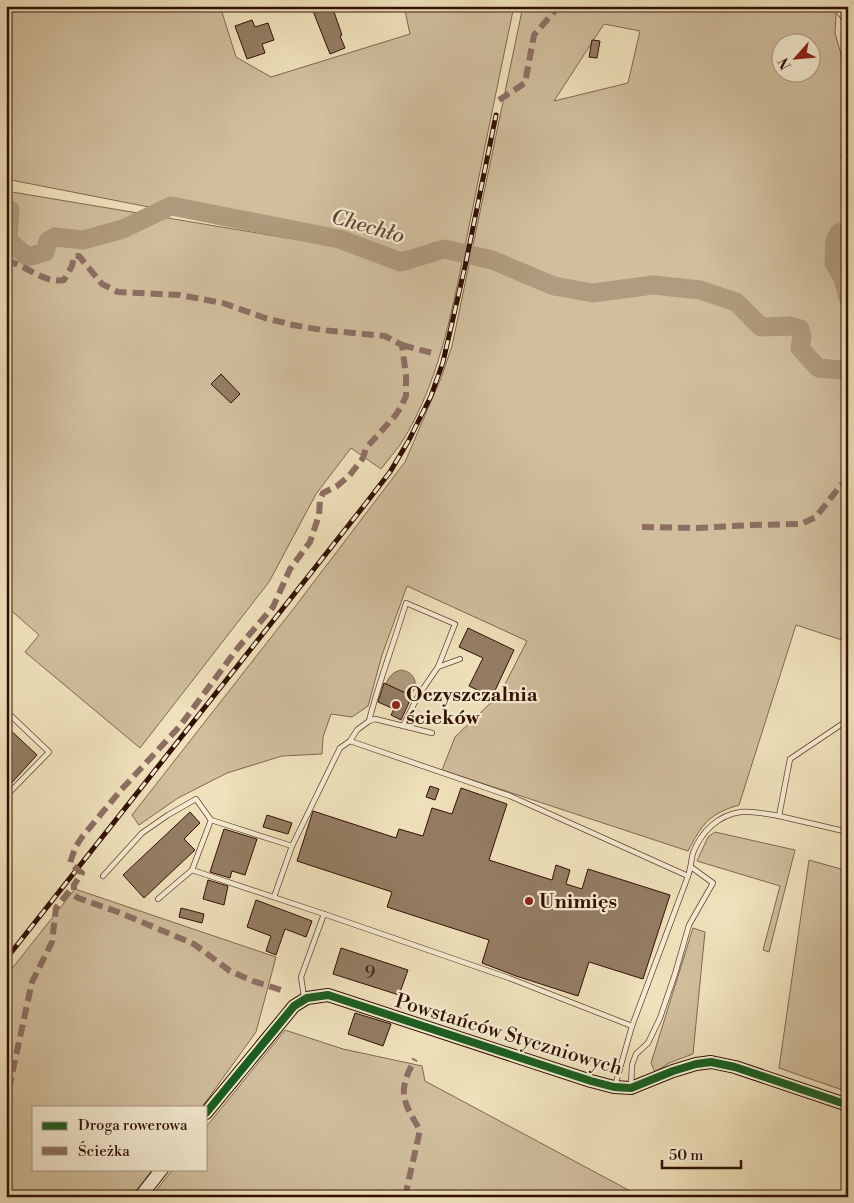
<svg xmlns="http://www.w3.org/2000/svg" width="854" height="1203" viewBox="0 0 854 1203" font-family="'Libre Bodoni',serif">
	<style>
		.green { fill: #d0be9d; stroke: #806750; fill-rule: evenodd }
		.water { fill: #af9b7d; stroke: #7d634c }
		.lines { fill: none; stroke-linecap: round; stroke-linejoin: round }
		.stream { stroke: #7d634c; stroke-width: 3 }
		.river { stroke: #af9b7d; stroke-width: 19 }
		.building { fill: #947d63; stroke: #311003 }
		.lane-casing { stroke: #614431; stroke-width: 6 }
		.secondary-casing { stroke: #311003; stroke-width: 14 }
		.lane { stroke: #f5ecd3; stroke-width: 4.5 }
		.secondary { stroke: #f5ecd3; stroke-width: 12 }
		.rail-casing { stroke: #311003; stroke-width: 5 }
		.rail { stroke: #f5ecd3; stroke-width: 3; stroke-dasharray: 9; stroke-linecap: butt }
		.quiet { stroke: #8d6e63; stroke-width: 6; stroke-dasharray: 12 6; stroke-linecap: butt }
		.cycleway-casing { stroke: #f5ecd3; stroke-width: 11 }
		.cycleway { stroke: #1b5e20; stroke-width: 8 }
		.poi-dot { fill: #8f2418; stroke: #f5ecd3; stroke-width: 2 }
		.labels { text-anchor: middle; stroke-width: 4.5; stroke-linejoin: round; paint-order: stroke }
		.number-label { font-size: 18px; fill: #4a2b1b }
		.poi-label { font-size: 20px; font-weight: bold; fill: #311003; stroke: #f5ecd3; text-anchor: start }
		.street-label { font-size: 20px; fill: #311003; stroke: #f5ecd3 }
		.water-label { font-size: 21px; font-style: italic; fill: #634834; stroke: #f5ecd3 }
	</style>
	<rect width="100%" height="100%" fill="#f0e2bc"/>
	<filter id="stains"><feTurbulence type="fractalNoise" baseFrequency=".004" numOctaves="4"/><feColorMatrix values="0 0 0 0 .2 0 0 0 0 .09 0 0 0 0 .02 0 0 0 .5 -.17"/></filter>
	<radialGradient id="worn" r=".72"><stop offset=".6" stop-color="#630" stop-opacity="0"/><stop offset="1" stop-color="#630" stop-opacity=".3"/></radialGradient>
	<g class="green">
		<path d="M 6,6 L 220,6 L 236,57 L 271,77 L 410,34 L 404,6 L 514,6 C 500,73 486,140 473,207 C 456,287 445,375 400,445 C 394,453 387,461 381,469 L 351,448 L 316,494 L 269,582 L 140,748 L 25,652 L 39,635 L 6,606 L 6,191 L 419,260 L 6,179 Z"/>
		<path d="M 523,6 L 828,6 L 836,15 L 835,33 L 844,65 L 848,63 L 848,146 L 840,158 L 848,151 L 848,642 L 796,625 L 739,805 C 709,814 702,824 688,851 L 442,770 L 455,737 L 500,694 L 527,641 L 407,586 L 382,655 L 368,706 L 352,717 L 331,714 L 323,737 L 322,754 L 282,756 L 227,773 L 178,798 L 139,825 L 132,815 L 294,608 L 405,462 L 441,378 L 452,346 ZM 604,24 L 640,31 L 628,83 L 554,101 ZM 782,42 L 812,42 L 812,72 L 782,72 Z"/>
		<polygon points="715,832 795,850 769,952 763,950 780,886 697,861 708,837"/>
		<polygon points="809,860 848,871 848,1092 779,1068"/>
		<polygon points="75,889 276,957 256,1032 202,1107 34,1107 34,1169 153,1169 131,1197 6,1197 6,976"/>
		<polygon points="693,928 705,932 693,1054 669,1063 655,1072 651,1063"/>
		<polygon points="285,1030 343,1049 422,1066 425,1081 634,1193 653,1197 151,1197 173,1169 206,1169 206,1127"/>
	</g>
	<path class="water" d="M 401,670 C 415,672 420,685 410,695 L 386,684 C 389,676 393,672 401,670 Z"/>
	<g class="lines">
		<g class="stream">
			<polyline points="395,267 397,259"/>
			<polyline points="847,387 848,385"/>
		</g>
		<g class="river">
			<polyline points="6,208 10,210 8,241 28,257 45,252 48,241 55,237 83,240 123,229 171,206 339,239 401,262 444,249 492,260 554,286 593,293 653,285 700,290 736,302 761,327 791,326 800,329 802,337 800,348 818,368 842,370 848,369"/>
			<polyline points="848,230 839,233 835,241 834,263 843,278 848,298"/>
		</g>
	</g>
	<g class="building">
		<polygon points="311,6 332,6 342,35 340,36 345,48 330,54"/>
		<polygon points="252,20 255,27 268,23 274,40 262,44 265,53 247,59 235,26"/>
		<polygon points="592,40 600,41 597,58 589,57"/>
		<polygon points="221,374 240,394 231,403 211,384"/>
		<polygon points="468,628 514,650 492,697 469,686 483,658 459,647"/>
		<polygon points="384,683 412,696 401,720 391,715 394,709 378,702"/>
		<polygon points="6,726 37,755 8,787 6,786"/>
		<polygon points="430,786 439,789 435,800 426,797"/>
		<polygon points="461,788 507,804 489,860 552,880 556,865 570,870 566,884 582,889 588,869 670,895 643,979 589,962 578,996 516,976 482,963 489,940 387,907 392,892 297,861 313,811 396,838 399,829 423,836 432,808 452,814"/>
		<polygon points="190,812 200,823 184,839 195,850 144,898 123,875"/>
		<polygon points="267,815 292,823 288,834 263,827"/>
		<polygon points="224,829 257,839 245,875 232,871 230,878 210,872"/>
		<polygon points="208,880 228,886 224,905 203,899"/>
		<polygon points="256,900 312,921 306,937 285,929 276,955 266,951 271,936 247,927"/>
		<polygon points="181,908 204,914 202,923 179,917"/>
		<polygon points="341,948 408,970 399,995 333,974"/>
		<polygon points="355,1013 391,1024 383,1046 348,1034"/>
	</g>
	<g class="lines">
		<g class="lane-casing">
			<g id="lane">
				<polyline points="834,6 848,23"/>
				<polyline points="6,711 49,752 9,793 6,790"/>
				<polyline points="848,720 790,759 779,816 848,832"/>
				<path d="M 369,721 C 379,681 394,643 406,603 L 455,624 L 438,667"/>
				<polyline points="403,726 418,696 438,667 460,659"/>
				<polyline points="350,741 510,796 688,876 632,1026 615,1086"/>
				<polyline points="211,820 292,846"/>
				<polyline points="103,876 142,833 168,815 196,799 211,820 192,870"/>
				<path d="M 688,876 C 691,868 691,860 693,853 C 701,832 718,815 741,812 C 753,811 767,814 779,816"/>
				<polyline points="274,897 292,846 335,758 340,748 350,741 357,730 369,721 375,719 432,733"/>
				<polyline points="158,899 192,870 324,914"/>
				<polyline points="304,997 301,977 324,914 509,978 632,1026"/>
				<polyline points="631,1086 632,1065 636,1054 648,1043 660,1018 675,974 689,925 713,883 691,867"/>
			</g>
		</g>
		<g class="secondary-casing">
			<g id="secondary">
				<polyline points="206,1113 294,1006 307,998 328,995 591,1081 614,1087 631,1088 673,1071 696,1064 711,1062 735,1067 848,1105"/>
				<polyline points="140,1197 162,1169"/>
			</g>
		</g>
		<use href="#lane" class="lane"/>
		<use href="#secondary" class="secondary"/>
		<g class="rail-casing">
			<polyline id="rail" points="6,959 363,507 390,472 409,440 431,396 443,362 466,262 496,115"/>
		</g>
		<use href="#rail" class="rail"/>
		<g class="quiet">
			<polyline points="499,100 525,83 534,35 559,6"/>
			<path d="M 6,261 C 26,264 43,284 64,280 L 72,266 L 74,256 L 79,256 L 102,284 L 118,292 L 180,295 L 223,303 L 265,318 L 293,325 L 322,330 L 385,336 L 402,345 L 406,376 L 406,396 L 401,407 L 395,416 L 366,448 L 363,458 L 349,476 L 337,486 L 323,493 L 320,500 L 319,515 L 310,542 L 290,569 L 273,607 L 237,649 L 180,726 L 121,790 L 82,837 L 75,848 L 70,863 L 82,873 L 74,885 L 74,895 L 78,898 L 118,912 L 194,944 L 230,971 L 253,981 L 284,991"/>
			<polyline points="402,345 436,354"/>
			<polyline points="642,527 698,528 752,525 801,524 816,517 841,485 848,483"/>
			<polyline points="6,1107 12,1074 32,982 52,942 56,908 74,885"/>
			<path d="M 405,1197 L 420,1130 C 402,1100 397,1092 415,1059"/>
		</g>
		<g class="cycleway-casing">
			<polyline id="cycleway" points="206,1113 294,1006 307,998 328,995 591,1081 614,1087 631,1088 673,1071 696,1064 711,1062 735,1067 848,1105"/>
		</g>
		<use href="#cycleway" class="cycleway"/>
	</g>
	<g class="poi-dot">
		<circle cx="396" cy="705" r="5"/>
		<circle cx="529" cy="901" r="5"/>
	</g>
	<g class="labels">
		<g class="number-label">
			<text x="370" y="978">9</text>
		</g>
		<g class="poi-label">
			<text x="406" y="701">Oczyszczalnia<tspan x="406" dy="23">ścieków</tspan></text>
			<text x="539" y="908">Unimięs</text>
		</g>
		<g class="street-label">
			<text transform="translate(509 1034) rotate(17)" y="7">Powstańców Styczniowych</text>
		</g>
		<g class="water-label">
			<text transform="translate(368 226) rotate(16)" y="7">Chechło</text>
		</g>
	</g>
	<rect width="854" height="1203" fill="none" stroke="#f0e2bc" stroke-width="25"/>
	<rect x="8" y="8" width="839" height="1188" fill="none" stroke="#311003" stroke-width="2.5"/>
	<rect x="12" y="12" width="829" height="1178" fill="none" stroke="#311003"/>
	<rect x="32" y="1106" width="175" height="65" fill="#f5ecd3" stroke="#a79480"/>
	<rect x="42" y="1122" width="25" height="8" fill="#1b5e20" stroke="#a79480"/>
	<text x="78" y="1130" font-size="15" fill="#311003">Droga rowerowa</text>
	<rect x="42" y="1147" width="25" height="8" fill="#8d6e63" stroke="#a79480"/>
	<text x="78" y="1156" font-size="15" fill="#311003">Ścieżka</text>
	<g transform="translate(796 58) rotate(243)"><circle r="24" fill="#f5ecd3" stroke="#a79480"/>
	<path d="M0-4L9 19L0 12L-9 19Z" fill="#8f2418"/>
	<text y="-8" font-size="14" font-weight="bold" text-anchor="middle" fill="#311003">N</text>
	</g>
	<path d="M662 1160v8h79v-8" fill="none" stroke="#311003" stroke-width="2.5"/>
	<text x="669" y="1160" font-size="15" fill="#311003" stroke="#f5ecd3" stroke-width="4" paint-order="stroke">50 m</text>
	<rect width="100%" height="100%" filter="url(#stains)"/>
	<rect width="100%" height="100%" fill="url(#worn)"/>
</svg>
